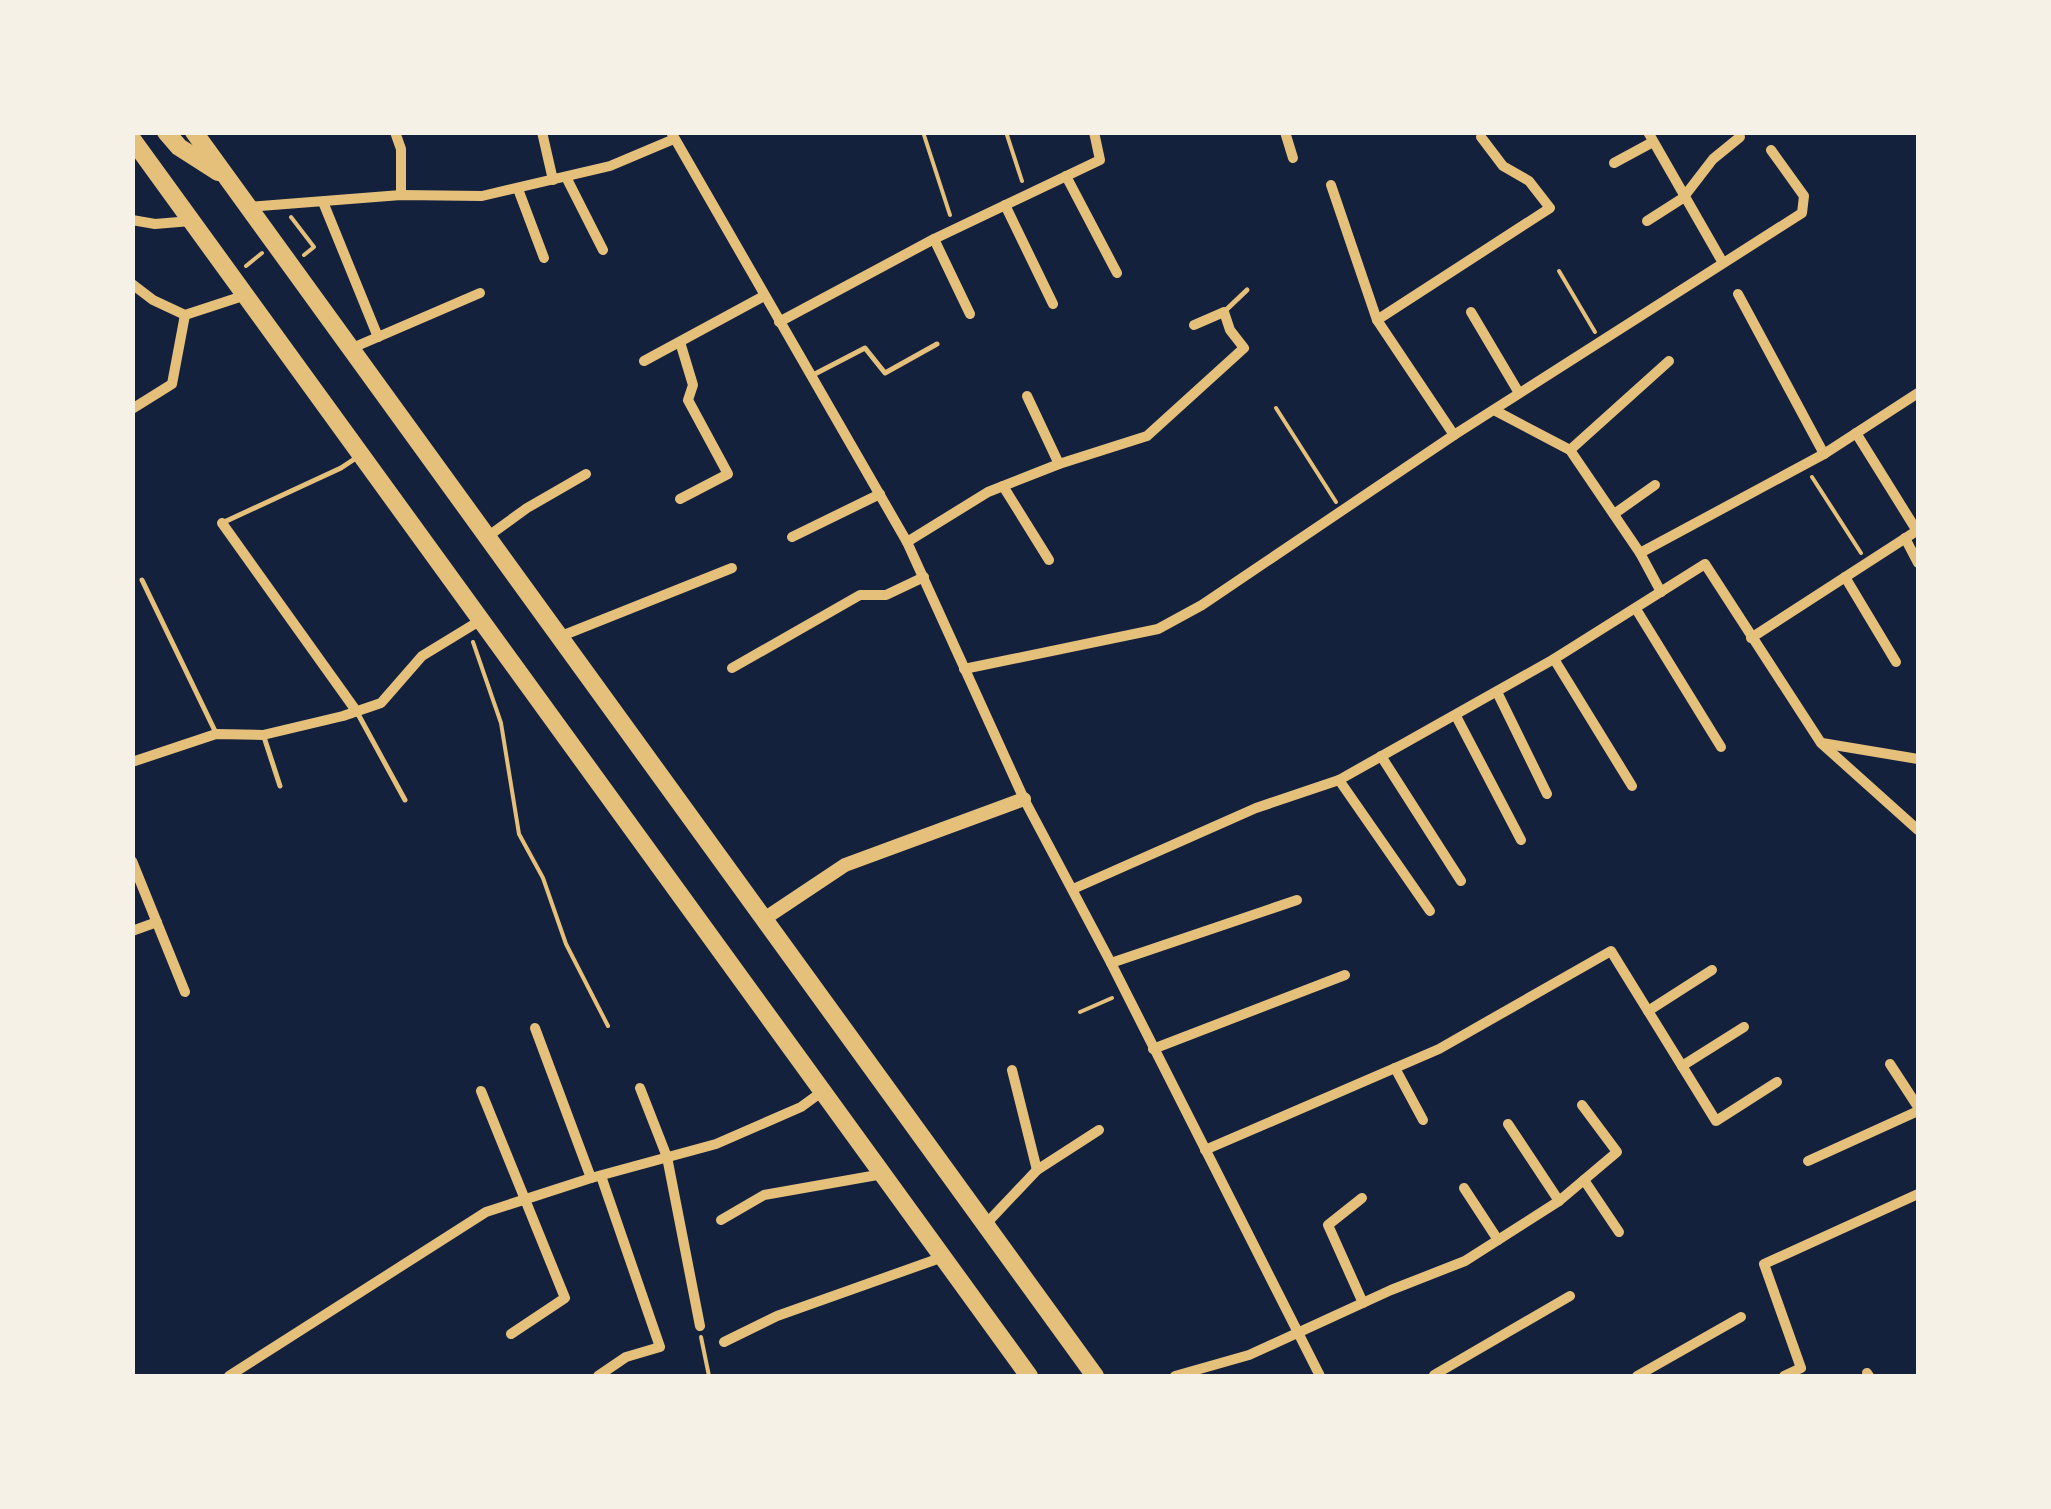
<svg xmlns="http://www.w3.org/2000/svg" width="2051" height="1509" viewBox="0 0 2051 1509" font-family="Roboto,sans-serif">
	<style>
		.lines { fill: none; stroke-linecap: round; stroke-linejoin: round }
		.path { stroke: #e5c07b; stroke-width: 4 }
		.service { stroke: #e5c07b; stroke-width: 5 }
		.minor { stroke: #e5c07b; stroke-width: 10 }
		.tertiary { stroke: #e5c07b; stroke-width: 14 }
		.trunk { stroke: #e5c07b; stroke-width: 18 }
	</style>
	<rect width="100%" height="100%" fill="#14213d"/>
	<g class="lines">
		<g class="path">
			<polyline points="923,132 950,215"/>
			<polyline points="1006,132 1022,181"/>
			<polyline points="291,217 314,247 304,255"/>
			<polyline points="246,266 262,253"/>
			<polyline points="1559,271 1595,332"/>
			<polyline points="1276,408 1336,502"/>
			<polyline points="1812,477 1861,553"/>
			<polyline points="473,642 501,723 519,834 543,878 566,944 608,1026"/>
			<polyline points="1080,1012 1112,998"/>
			<polyline points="701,1337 709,1376"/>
		</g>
		<g class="service">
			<polyline points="1226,310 1247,290"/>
			<polyline points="811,376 865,348 885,373 937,344"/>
			<polyline points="222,523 341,468 359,456"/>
			<polyline points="142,580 215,731"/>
			<polyline points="358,714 405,800"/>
			<polyline points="264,737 280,786"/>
		</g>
		<g class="minor">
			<polyline points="395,132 401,149 401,195"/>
			<polyline points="542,132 553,180"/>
			<polyline points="671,132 907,542 1024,799 1111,963 1320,1376"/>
			<polyline points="1285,132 1293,158"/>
			<polyline points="1648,132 1723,263"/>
			<polyline points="1614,163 1651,143"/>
			<polyline points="1066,176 1117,273"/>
			<polyline points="566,177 603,250"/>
			<polyline points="1331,185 1377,320 1454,435"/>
			<polyline points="518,189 544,258"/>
			<polyline points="323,202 378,337"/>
			<polyline points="1005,205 1053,304"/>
			<polyline points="249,207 401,195 482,196 610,166 674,139"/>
			<polyline points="132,220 155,224 191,221"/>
			<polyline points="1647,221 1683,198 1713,159 1740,137"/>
			<polyline points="934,239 970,314"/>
			<polyline points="132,284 153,300 185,315 246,295"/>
			<polyline points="1738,294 1824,454"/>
			<polyline points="1471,312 1519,393"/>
			<polyline points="1377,320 1550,208 1529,181 1503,166 1481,137"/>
			<polyline points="779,322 934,239 1100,160 1094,132"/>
			<polyline points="350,349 480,293"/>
			<polyline points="644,361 764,296"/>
			<polyline points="1027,396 1059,464"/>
			<polyline points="132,409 172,384 185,315"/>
			<polyline points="1494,410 1570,450 1640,553 1661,592"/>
			<polyline points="1856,433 1917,531"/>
			<polyline points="1570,450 1669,361"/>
			<polyline points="1003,486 1049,560"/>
			<polyline points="680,499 728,474 688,400 693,385 680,342"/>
			<polyline points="1614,514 1655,485"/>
			<polyline points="222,523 357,712"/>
			<polyline points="487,537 527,508 586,474"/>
			<polyline points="792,537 880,494"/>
			<polyline points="1905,538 1918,563"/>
			<polyline points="907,542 988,492 1059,464 1147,436 1244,348 1230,330 1224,312 1194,325"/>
			<polyline points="1640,553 1824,454 1918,393"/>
			<polyline points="1845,577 1896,662"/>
			<polyline points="1636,609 1721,747"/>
			<polyline points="559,637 732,568"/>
			<polyline points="1751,638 1918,530"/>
			<polyline points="1554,659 1632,786"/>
			<polyline points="732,668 860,595 886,595 924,577"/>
			<polyline points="964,669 1158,629 1202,605 1454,435 1802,213 1804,196 1771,150"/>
			<polyline points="1497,692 1547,794"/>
			<polyline points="1456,716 1521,840"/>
			<polyline points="1822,743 1918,759"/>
			<polyline points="1381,756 1461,881"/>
			<polyline points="132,762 216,734 263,735 343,716 381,703 422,656 481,620"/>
			<polyline points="1339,780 1430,911"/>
			<polyline points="132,861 185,992"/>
			<polyline points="1073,889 1256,808 1339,780 1554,659 1705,564 1821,743 1918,830"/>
			<polyline points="132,931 157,922"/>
			<polyline points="1111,963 1297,900"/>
			<polyline points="1648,1011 1712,970"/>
			<polyline points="535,1028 591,1178"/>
			<polyline points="1153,1049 1345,975"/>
			<polyline points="1890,1064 1918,1107"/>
			<polyline points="1682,1066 1744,1027"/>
			<polyline points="1395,1068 1423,1120"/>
			<polyline points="1012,1070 1037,1170"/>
			<polyline points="640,1088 667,1157 700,1326"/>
			<polyline points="481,1091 565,1298 511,1334"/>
			<polyline points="1508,1124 1559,1201"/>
			<polyline points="1205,1150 1439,1049 1611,951 1716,1121 1777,1082"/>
			<polyline points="1808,1161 1918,1111"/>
			<polyline points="1584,1180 1619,1232"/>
			<polyline points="1464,1188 1498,1240"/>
			<polyline points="1362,1198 1328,1225 1363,1303"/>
			<polyline points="721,1220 764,1195 883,1174"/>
			<polyline points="985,1225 1037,1170 1099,1130"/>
			<polyline points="724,1342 777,1316 943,1257"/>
			<polyline points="1867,1373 1869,1376"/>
			<polyline points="1434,1375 1570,1296"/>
			<polyline points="229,1376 486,1212 591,1178 716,1144 801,1107 823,1091"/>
			<polyline points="598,1376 626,1357 660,1347 601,1176"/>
			<polyline points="1175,1376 1249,1355 1391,1290 1465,1261 1559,1201 1617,1152 1582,1105"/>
			<polyline points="1637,1376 1741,1317"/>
			<polyline points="1784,1376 1801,1368 1764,1264 1918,1194"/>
		</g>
		<polyline class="tertiary" points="764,919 845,865 1024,799"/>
		<g class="trunk">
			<polyline points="166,132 179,147 218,172"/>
			<polyline points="194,132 1095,1376"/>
			<polyline points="132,139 1029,1376"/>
		</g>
	</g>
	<rect width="2051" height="1509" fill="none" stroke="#f6f1e7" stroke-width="270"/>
</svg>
